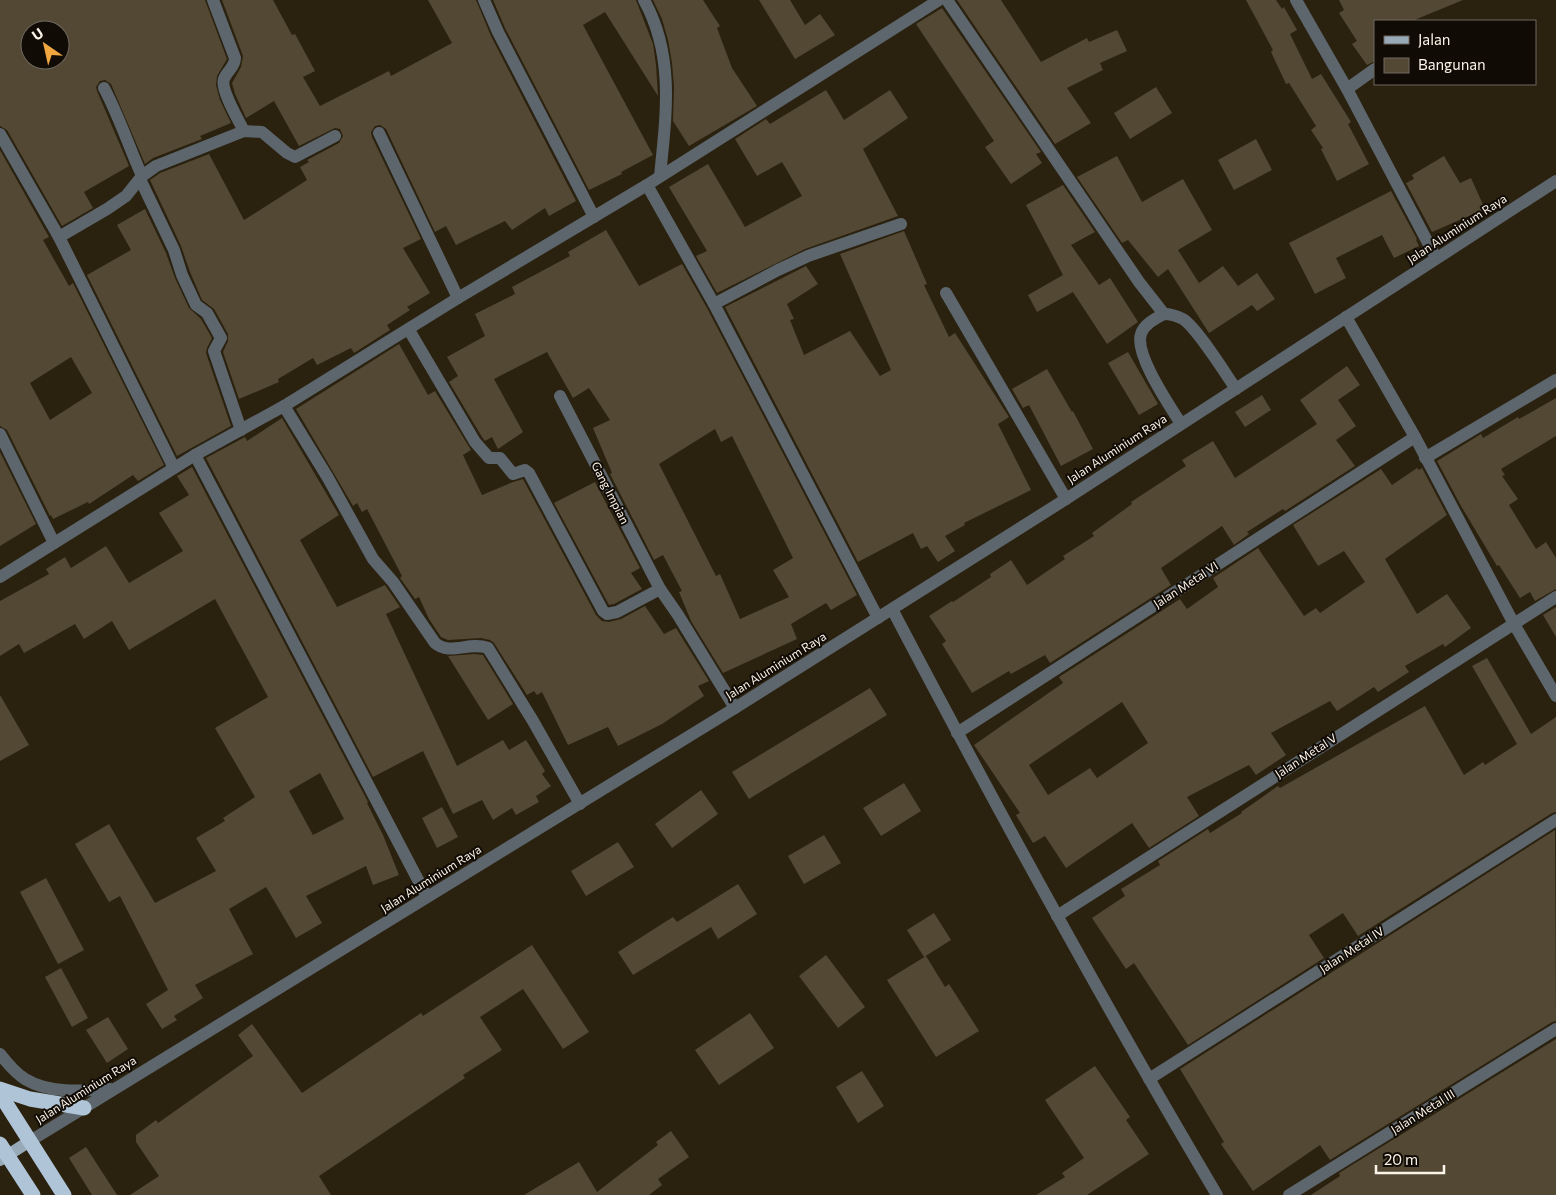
<svg xmlns="http://www.w3.org/2000/svg" width="1556" height="1195" viewBox="0 0 1556 1195" font-family="Commissioner,sans-serif">
	<style>
		.building { fill: #524834; fill-rule: evenodd }
		.lines { fill: none; stroke-linecap: round; stroke-linejoin: round }
		.minor { stroke: #5d666d; stroke-width: 12 }
		.major { stroke: #98aab8; stroke-width: 12 }
		.highway { stroke: #afc4d6; stroke-width: 15 }
		.labels { text-anchor: middle; stroke-width: 4; stroke-linejoin: round; paint-order: stroke }
		.street-label { font-size: 12px; fill: #fbf4e9; stroke: #100b05 }
	</style>
	<rect width="100%" height="100%" fill="#2a210f"/>
	<g class="building">
		<path d="M 0,0 L 205,0 L 227,59 L 217,76 L 216,85 L 220,100 L 231,123 L 200,136 L 202,139 L 153,158 L 145,164 L 111,84 L 105,80 L 100,81 L 96,87 L 97,91 L 129,166 L 84,192 L 93,208 L 62,226 L 7,130 L 0,126 ZM 30,30 L 60,30 L 60,60 L 30,60 Z"/>
		<polygon points="222,0 273,0 292,35 295,34 315,71 303,77 320,106 389,71 391,76 452,43 428,0 476,0 491,36 576,201 549,216 545,208 512,230 505,221 456,245 446,226 435,232 386,129 380,125 375,126 371,132 372,137 421,239 403,248 430,293 407,307 410,310 387,325 390,330 354,353 351,348 317,365 313,358 278,379 279,382 239,399 223,352 228,341 228,334 214,309 202,300 190,272 181,246 150,180 160,173 209,154 244,220 307,180 300,167 309,162 307,160 339,143 343,136 340,129 335,128 299,146 274,101 246,118 235,94 232,83 241,67 243,56"/>
		<polygon points="493,0 636,0 653,44 656,65 658,96 605,12 583,25 653,155 621,172 622,174 589,190 505,28"/>
		<polygon points="653,0 703,0 720,26 717,28 732,68 757,106 689,146 673,121 674,86 672,63 668,40 662,19"/>
		<polygon points="759,0 790,0 805,25 820,14 835,35 795,59"/>
		<polygon points="957,0 1001,0 1041,62 1087,38 1089,42 1117,30 1127,51 1100,63 1103,70 1067,88 1091,123 1055,144"/>
		<polygon points="1246,0 1276,0 1282,9 1284,7 1297,30 1290,34 1312,79 1321,74 1351,122 1348,124 1369,164 1337,181 1321,149 1323,148 1311,130 1316,126 1289,83 1286,84 1271,52 1273,50"/>
		<polygon points="1339,0 1463,0 1412,21 1375,21 1375,61 1367,65 1352,44 1357,41 1339,13 1344,10"/>
		<polygon points="942,8 1041,152 1036,154 1042,163 1011,184 985,147 994,141 916,24"/>
		<polygon points="1156,87 1172,113 1130,139 1114,113"/>
		<polygon points="826,90 844,120 890,90 908,118 863,149 898,216 805,249 717,293 696,256 707,251 669,187 708,164 745,227 802,196 782,162 757,176 735,139 766,119 770,124"/>
		<polygon points="1256,139 1272,170 1234,190 1218,160"/>
		<path d="M 0,150 L 49,237 L 43,240 L 69,286 L 73,283 L 164,465 L 138,481 L 133,475 L 89,504 L 88,502 L 53,519 L 51,515 L 50,516 L 7,430 L 0,426 ZM 71,357 L 92,393 L 50,420 L 30,383 Z"/>
		<polygon points="1117,156 1142,202 1183,179 1212,230 1178,250 1199,283 1223,266 1238,286 1257,273 1275,299 1257,311 1252,305 1209,333 1168,269 1158,277 1128,240 1122,243 1077,177"/>
		<polygon points="1444,156 1460,183 1471,178 1485,209 1432,232 1406,183 1414,179 1412,175"/>
		<polygon points="1063,185 1095,232 1071,245 1099,285 1110,278 1138,322 1107,344 1073,292 1037,312 1028,295 1063,275 1026,205"/>
		<polygon points="1391,191 1417,239 1416,240 1419,246 1394,258 1382,235 1336,258 1346,278 1315,294 1289,243"/>
		<polygon points="145,209 166,253 175,278 189,308 201,319 212,338 207,348 206,353 231,426 177,456 87,275 131,250 117,225"/>
		<path d="M 606,230 L 639,286 L 682,264 L 707,308 L 857,595 L 831,610 L 826,603 L 791,624 L 797,639 L 723,673 L 691,621 L 679,592 L 682,591 L 663,555 L 654,560 L 610,474 L 612,473 L 593,428 L 610,420 L 589,388 L 573,398 L 547,352 L 494,379 L 523,432 L 498,449 L 492,437 L 485,441 L 482,437 L 449,382 L 458,376 L 447,357 L 485,336 L 475,314 L 515,294 L 512,287 L 570,256 L 568,252 ZM 715,429 L 721,442 L 732,436 L 793,558 L 773,570 L 789,597 L 740,619 L 720,574 L 716,576 L 659,464 Z"/>
		<polygon points="904,231 927,284 924,285 949,337 955,333 1009,417 998,424 1031,490 964,523 965,525 945,536 955,551 938,562 927,546 921,549 913,533 858,562 725,307 806,266 818,284 787,304 794,319 790,320 804,355 850,331 880,376 891,370 840,254"/>
		<polygon points="399,344 428,395 435,391 471,450 463,455 482,495 513,482 523,479 596,615 602,621 609,622 621,619 645,606 664,634 676,628 709,681 698,686 704,696 662,724 618,746 608,727 568,745 542,692 537,695 534,691 527,695 494,643 490,640 481,638 448,640 441,637 429,619 419,597 415,599 400,578 402,576 367,509 362,512 357,503 353,506 296,409"/>
		<polygon points="1128,352 1158,404 1139,415 1108,363"/>
		<polygon points="1347,366 1360,385 1338,400 1356,426 1336,440 1355,466 1285,511 1283,509 1247,532 1249,534 1234,545 1222,526 1161,568 1171,585 1050,663 1045,655 1011,674 1009,671 972,693 942,644 946,641 929,616 952,601 953,602 991,577 990,574 1011,560 1027,585 1065,559 1063,556 1094,536 1092,533 1132,504 1131,502 1186,466 1182,460 1213,441 1235,478 1317,424 1300,400"/>
		<polygon points="1047,369 1072,412 1073,411 1093,449 1061,466 1029,405 1023,408 1012,389"/>
		<polygon points="1262,395 1271,410 1245,427 1235,412"/>
		<polygon points="1556,398 1556,436 1501,469 1505,475 1502,476 1518,499 1509,505 1536,549 1546,542 1556,558 1556,589 1535,601 1530,592 1520,598 1499,565 1497,566 1461,506 1437,461 1481,434 1483,438 1518,417 1519,419"/>
		<polygon points="282,418 339,515 300,540 337,607 385,585 400,607 386,614 457,766 503,740 509,750 526,740 545,771 542,774 551,786 536,796 539,802 516,815 512,808 493,820 482,800 453,814 423,751 373,777 206,458 245,437 247,441"/>
		<polygon points="0,452 36,524 0,546"/>
		<path d="M 192,467 L 368,802 L 367,803 L 383,835 L 399,875 L 373,885 L 366,866 L 306,896 L 322,923 L 296,938 L 266,887 L 229,909 L 253,954 L 195,985 L 203,998 L 174,1016 L 177,1020 L 162,1029 L 146,1004 L 168,990 L 120,896 L 109,902 L 75,844 L 109,824 L 155,903 L 216,871 L 196,838 L 225,821 L 223,818 L 255,797 L 215,728 L 268,697 L 215,599 L 129,650 L 112,621 L 84,639 L 75,624 L 24,653 L 19,644 L 0,656 L 0,601 L 49,574 L 46,569 L 65,557 L 71,568 L 106,546 L 129,583 L 183,551 L 159,513 L 189,495 L 177,476 ZM 320,773 L 344,819 L 313,835 L 289,791 Z"/>
		<path d="M 1417,468 L 1419,470 L 1422,468 L 1447,515 L 1385,559 L 1417,614 L 1447,594 L 1471,628 L 1445,647 L 1443,644 L 1405,666 L 1409,672 L 1378,692 L 1374,687 L 1337,711 L 1330,701 L 1271,733 L 1286,755 L 1256,775 L 1249,765 L 1187,797 L 1199,816 L 1149,848 L 1132,823 L 1066,868 L 1045,836 L 1033,843 L 1016,815 L 1020,813 L 974,745 L 1063,683 L 1059,677 L 1180,599 L 1187,609 L 1218,587 L 1213,578 L 1258,548 L 1304,616 L 1316,608 L 1320,613 L 1365,582 L 1344,551 L 1318,566 L 1293,525 L 1381,469 L 1392,485 ZM 1122,702 L 1148,743 L 1097,778 L 1090,768 L 1048,795 L 1029,765 Z"/>
		<polygon points="595,482 640,568 631,573 642,589 614,604 609,605 554,503"/>
		<polygon points="1556,607 1556,637 1543,615"/>
		<polygon points="474,654 483,655 513,704 488,720 448,656"/>
		<polygon points="1487,658 1531,734 1556,717 1556,812 1552,813 1358,936 1343,913 1309,935 1324,958 1188,1045 1134,963 1126,969 1092,918 1125,896 1121,889 1160,865 1158,861 1208,829 1210,833 1242,813 1241,812 1278,786 1280,788 1425,706 1464,775 1483,762 1485,765 1517,744 1472,666"/>
		<polygon points="870,688 887,715 749,799 732,772"/>
		<polygon points="0,695 29,745 0,761"/>
		<polygon points="904,783 921,811 881,836 863,808"/>
		<polygon points="701,790 718,814 672,848 655,824"/>
		<polygon points="442,807 458,837 437,848 422,818"/>
		<polygon points="1555,830 1556,1021 1552,1022 1330,1160 1320,1145 1253,1191 1221,1144 1224,1142 1180,1069"/>
		<polygon points="824,835 841,863 804,884 788,856"/>
		<polygon points="618,842 634,867 586,896 571,871"/>
		<polygon points="46,878 84,950 58,964 20,892"/>
		<polygon points="738,884 757,914 718,939 711,927 633,975 618,952 673,917 677,922"/>
		<polygon points="934,913 951,940 924,957 907,930"/>
		<polygon points="532,945 589,1032 563,1049 523,989 480,1017 502,1050 463,1075 465,1078 319,1176 331,1195 130,1195 159,1176 136,1142 136,1135 156,1120 158,1123 253,1056 238,1035 252,1024 302,1093 421,1013 423,1016"/>
		<polygon points="826,955 865,1007 838,1028 799,976"/>
		<polygon points="926,956 945,987 949,984 979,1031 936,1057 887,980"/>
		<polygon points="61,968 88,1018 72,1027 45,977"/>
		<polygon points="750,1013 774,1048 719,1085 695,1050"/>
		<polygon points="108,1017 128,1049 107,1063 86,1030"/>
		<polygon points="1556,1039 1556,1195 1311,1195 1340,1176 1339,1173"/>
		<polygon points="1095,1066 1130,1117 1126,1120 1149,1154 1087,1195 1036,1195 1065,1177 1062,1173 1084,1158 1045,1100"/>
		<polygon points="862,1071 884,1106 858,1123 836,1087"/>
		<polygon points="671,1131 689,1157 658,1179 662,1185 649,1195 524,1195 579,1162 597,1192 658,1145 656,1142"/>
		<polygon points="86,1147 117,1195 92,1195 69,1158"/>
	</g>
	<g class="lines">
		<g class="minor">
			<path d="M 213,0 L 235,58 C 235,67 227,71 224,79 C 220,89 239,121 244,131"/>
			<polyline points="484,0 498,32 594,217"/>
			<path d="M 644,0 C 675,56 666,115 660,176"/>
			<path d="M 947,0 L 1139,282 L 1164,314 C 1155,319 1144,324 1141,334 C 1134,354 1170,406 1181,424"/>
			<polyline points="1296,0 1347,89 1436,258"/>
			<path d="M 104,88 C 119,116 129,147 142,176"/>
			<polyline points="1347,89 1375,69"/>
			<polyline points="379,133 458,298"/>
			<polyline points="0,134 59,237 174,468"/>
			<polyline points="140,179 174,250 182,275 196,305 207,313 221,338 214,351 241,430"/>
			<polyline points="647,185 714,304 878,618"/>
			<polyline points="59,237 107,209 126,196 142,176 156,166 244,131 262,132 287,153 295,157 335,136"/>
			<polyline points="946,293 1066,499"/>
			<polyline points="714,304 778,270 808,256 901,224"/>
			<path d="M 1164,314 C 1170,314 1177,316 1183,319 C 1197,328 1225,373 1236,389"/>
			<polyline points="1346,317 1415,437 1514,624 1556,696"/>
			<polyline points="409,330 475,442 489,458 500,458 513,474 525,470 529,473 603,611 607,614 617,612 660,589 678,615 735,708"/>
			<polyline points="560,396 660,589"/>
			<path d="M 284,406 L 328,478 L 373,559 L 393,582 L 435,643 C 450,656 469,641 488,648 L 533,721 L 580,804"/>
			<polyline points="0,434 54,543"/>
			<polyline points="195,455 427,897"/>
			<polyline points="1425,458 1556,380"/>
			<polyline points="0,577 195,455 284,406 458,298 647,185 939,0"/>
			<path d="M 892,609 C 996,807 1103,1003 1217,1195"/>
			<polyline points="957,733 1415,437"/>
			<polyline points="1057,916 1556,597"/>
			<path d="M 0,1054 C 7,1063 15,1073 25,1079 C 49,1094 83,1091 110,1089"/>
			<polyline points="1149,1079 1556,820"/>
			<polyline points="30,1141 735,708 1066,499 1556,181"/>
			<polyline points="1289,1195 1556,1029"/>
		</g>
		<polyline class="major" points="0,1160 30,1141"/>
		<g class="highway">
			<polyline points="0,1089 30,1099 84,1108"/>
			<polyline points="0,1094 64,1195"/>
			<polyline points="0,1144 33,1195"/>
		</g>
	</g>
	<g class="labels">
		<g class="street-label">
			<text transform="translate(1457 229) rotate(-33)" y="4">Jalan Aluminium Raya</text>
			<text transform="translate(1117 449) rotate(-33)" y="4">Jalan Aluminium Raya</text>
			<text transform="translate(610 493) rotate(63)" y="4">Gang Impian</text>
			<text transform="translate(1186 585) rotate(-33)" y="4">Jalan Metal VI</text>
			<text transform="translate(776 666) rotate(-32)" y="4">Jalan Aluminium Raya</text>
			<text transform="translate(1306 756) rotate(-33)" y="4">Jalan Metal V</text>
			<text transform="translate(431 879) rotate(-32)" y="4">Jalan Aluminium Raya</text>
			<text transform="translate(1352 950) rotate(-33)" y="4">Jalan Metal IV</text>
			<text transform="translate(86 1090) rotate(-32)" y="4">Jalan Aluminium Raya</text>
			<text transform="translate(1423 1112) rotate(-32)" y="4">Jalan Metal III</text>
		</g>
	</g>
	<rect x="1374" y="20" width="162" height="65" fill="#100b05" stroke="#6e6860"/>
	<rect x="1384" y="36" width="25" height="8" fill="#98aab8" stroke="#6e6860"/>
	<text x="1418" y="45" font-size="15" fill="#fbf4e9">Jalan</text>
	<rect x="1384" y="58" width="25" height="15" fill="#524834" stroke="#6e6860"/>
	<text x="1418" y="70" font-size="15" fill="#fbf4e9">Bangunan</text>
	<g transform="translate(45 45) rotate(326)"><circle r="24" fill="#100b05" stroke="#6e6860"/>
	<path d="M0-4L9 19L0 12L-9 19Z" fill="#f1a640"/>
	<text y="-8" font-size="14" font-weight="bold" text-anchor="middle" fill="#fbf4e9">U</text>
	</g>
	<path d="M1376 1165v8h68v-8" fill="none" stroke="#fbf4e9" stroke-width="2.5"/>
	<text x="1384" y="1165" font-size="15" fill="#fbf4e9" stroke="#100b05" stroke-width="4" paint-order="stroke">20 m</text>
</svg>
